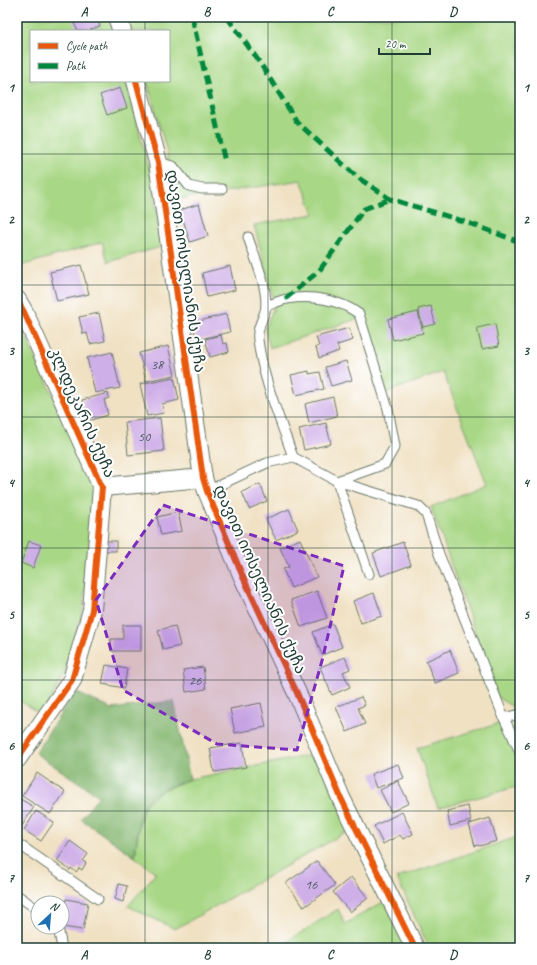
<svg xmlns="http://www.w3.org/2000/svg" width="537" height="965" viewBox="0 0 537 965" font-family="Caveat,'Noto Sans Georgian',sans-serif">
	<style>
		.green { fill: #a8d785; stroke: #648a5c }
		.forest { fill: #86b872; stroke: #527a53 }
		.building { fill: #cfafe8 }
		.lines { fill: none; stroke-linecap: round; stroke-linejoin: round }
		.lane-casing { stroke: #687666; stroke-width: 11 }
		.street-casing { stroke: #687666; stroke-width: 20 }
		.lane { stroke: #fff; stroke-width: 9 }
		.street { stroke: #fff; stroke-width: 18 }
		.quiet { stroke: #00873e; stroke-width: 5; stroke-dasharray: 10 5; stroke-linecap: butt }
		.cycleway-casing { stroke: #fff; stroke-width: 8 }
		.cycleway { stroke: #e8590c; stroke-width: 6 }
		.marked { fill: #7b2cbf; fill-opacity: 0.2; stroke: #7b2cbf; stroke-width: 3; stroke-dasharray: 8 5; stroke-linejoin: round }
		.grid { fill: none; stroke: #1f3d34; stroke-width: 1; stroke-opacity: 0.55 }
		.labels { text-anchor: middle; stroke-width: 4; stroke-linejoin: round; paint-order: stroke }
		.number-label { font-size: 14px; fill: #4b5a61 }
		.street-label { font-size: 16px; fill: #1f3d34; stroke: #fff }
		.neatline { fill: none; stroke: #1f3d34; stroke-width: 1.5 }
		.grid-label { font-size: 13px; text-anchor: middle; font-weight: bold; fill: #1f3d34 }
	</style>
	<rect width="100%" height="100%" fill="#fff"/>
	<filter id="ink" filterUnits="userSpaceOnUse"><feTurbulence type="fractalNoise" baseFrequency=".025" numOctaves="2"/><feDisplacementMap in="SourceGraphic" scale="8" xChannelSelector="R" yChannelSelector="G"/><feConvolveMatrix kernelMatrix="1 2 1 2 8 2 1 2 1" color-interpolation-filters="sRGB"/></filter>
	<filter id="wash" filterUnits="userSpaceOnUse"><feTurbulence type="fractalNoise" baseFrequency=".012" numOctaves="4" result="noise"/><feDisplacementMap in="SourceGraphic" scale="16" xChannelSelector="R" yChannelSelector="G"/><feGaussianBlur stdDeviation="0.9" result="paint"/><feColorMatrix in="noise" values="0 0 0 0 0 0 0 0 0 0 0 0 0 0 0 0 0 1.4 0 .05"/><feComposite in="paint" operator="in"/></filter>
	<g filter="url(#wash)">
		<rect width="100%" height="100%" fill="#f0e1c3"/>
		<g class="green">
			<polygon points="17,17 109,17 113,31 31,31 31,81 126,81 153,184 161,247 108,262 102,242 17,267"/>
			<polygon points="125,17 520,17 520,706 515,708 498,698 431,507 487,484 443,372 382,394 360,318 270,348 265,329 275,304 254,225 314,214 301,180 174,200 167,152 147,81 169,81 169,31 131,31"/>
			<polygon points="17,318 96,487 83,609 64,675 42,715 17,699"/>
			<polygon points="504,722 520,763 520,786 438,808 417,748"/>
			<polygon points="317,754 350,830 175,929 128,906 156,873 135,857 140,821 145,804 163,790 190,779"/>
			<polygon points="520,836 520,948 429,948 397,878"/>
			<polygon points="385,901 407,948 277,948 338,909 345,924"/>
		</g>
		<path class="forest" d="M 75,692 L 112,709 L 174,701 L 190,779 C 177,784 152,792 144,805 C 137,819 137,842 135,857 L 81,819 L 99,796 L 35,753 Z"/>
		<g id="blocks">
			<g class="building">
				<polygon points="71,17 96,17 100,26 88,31 78,31"/>
				<polygon points="120,88 127,108 107,115 100,95"/>
				<polygon points="199,204 208,236 190,242 180,210"/>
				<polygon points="81,265 89,294 57,301 50,272"/>
				<polygon points="230,266 235,290 207,297 202,273"/>
				<polygon points="431,306 435,324 423,327 418,309"/>
				<polygon points="418,312 423,333 393,340 388,319"/>
				<polygon points="99,313 105,341 90,344 87,333 83,334 79,317"/>
				<polygon points="226,314 230,332 197,340 192,323"/>
				<polygon points="495,324 499,346 482,349 477,328"/>
				<polygon points="349,328 353,340 337,345 339,351 319,358 316,347 319,346 316,337"/>
				<polygon points="221,335 223,344 227,343 229,352 210,357 205,339"/>
				<polygon points="168,346 175,375 146,381 139,353"/>
				<polygon points="112,352 120,388 95,393 87,358"/>
				<polygon points="346,361 352,380 331,386 325,367"/>
				<polygon points="309,371 309,374 320,372 324,389 296,395 291,375"/>
				<polygon points="174,377 179,400 162,404 164,413 147,416 140,384"/>
				<polygon points="108,393 109,398 104,400 108,415 88,421 82,400"/>
				<polygon points="333,397 337,416 309,423 305,404"/>
				<polygon points="160,418 164,451 128,455 125,422"/>
				<polygon points="326,423 331,444 304,450 299,429"/>
				<polygon points="260,484 267,501 249,509 242,492"/>
				<polygon points="289,509 298,530 276,540 266,519"/>
				<polygon points="178,512 182,531 161,535 157,517"/>
				<polygon points="300,539 317,577 291,588 283,569 289,567 280,548"/>
				<polygon points="29,541 41,545 33,568 21,563"/>
				<rect x="104" y="541" width="12" height="10"/>
				<polygon points="403,542 411,565 381,576 373,553"/>
				<polygon points="317,591 327,618 301,627 291,600"/>
				<polygon points="374,593 382,616 361,623 353,601"/>
				<polygon points="333,624 342,647 322,655 313,632"/>
				<polygon points="123,625 141,625 141,651 111,651 111,639 123,639"/>
				<polygon points="175,626 180,646 163,650 158,630"/>
				<polygon points="450,650 459,673 435,683 426,661"/>
				<polygon points="345,657 350,669 343,672 350,687 332,695 320,667"/>
				<polygon points="106,665 127,669 124,688 102,684"/>
				<polygon points="203,667 206,689 186,692 183,670"/>
				<polygon points="361,697 365,705 358,708 365,724 347,732 336,707"/>
				<polygon points="261,703 266,727 235,733 230,709"/>
				<polygon points="242,743 246,767 214,772 210,748"/>
				<polygon points="398,764 404,778 376,788 371,774"/>
				<polygon points="37,773 65,792 50,814 22,796"/>
				<polygon points="398,781 409,803 391,812 380,790"/>
				<polygon points="17,797 34,807 20,829 17,827"/>
				<polygon points="468,806 471,821 450,826 447,811"/>
				<polygon points="36,811 54,822 41,841 24,830"/>
				<polygon points="402,812 413,834 403,839 400,835 383,844 374,826"/>
				<polygon points="490,818 497,841 479,846 478,845 475,846 469,824"/>
				<polygon points="70,841 88,854 83,861 86,863 82,870 79,868 76,872 71,868 70,870 57,861"/>
				<polygon points="317,861 335,885 304,907 286,883"/>
				<polygon points="351,877 368,898 350,912 333,892"/>
				<polygon points="119,884 127,886 123,902 115,899"/>
				<polygon points="66,899 88,903 83,930 62,927"/>
			</g>
		</g>
	</g>
	<g filter="url(#ink)">
		<use href="#blocks" fill-opacity="0" stroke="#687666" stroke-width="1"/>
		<g class="lines">
			<g class="lane-casing">
				<g id="lane">
					<polyline points="158,162 173,166 189,186 202,189 222,189"/>
					<path d="M 266,306 C 273,304 280,300 287,299 C 311,295 339,299 359,314 L 388,409 L 395,446 L 385,464 L 337,481 L 369,574"/>
					<polyline points="293,457 337,481 418,506 426,514 439,554 504,718 520,714"/>
					<path d="M 207,491 L 267,463 L 293,457 C 280,419 263,380 258,340 C 256,325 266,316 266,305 C 266,282 255,259 248,237"/>
					<polyline points="504,718 520,752"/>
					<polyline points="17,843 98,899"/>
					<polyline points="17,895 38,910"/>
					<polyline points="58,927 62,948"/>
				</g>
			</g>
			<g class="street-casing">
				<g id="street">
					<polyline points="117,17 122,31"/>
					<polyline points="136,81 158,162 203,478 207,491 243,577 297,693 341,798 415,948"/>
					<polyline points="17,300 24,312 102,487 92,610 72,680 17,759"/>
					<polyline points="102,487 203,478"/>
				</g>
			</g>
			<use href="#lane" class="lane"/>
			<use href="#street" class="street"/>
			<g class="quiet">
				<polyline points="192,17 225,162"/>
				<polyline points="227,17 260,63 297,122 357,177 390,199 463,221 520,242"/>
				<polyline points="285,299 319,271 364,209 390,199"/>
			</g>
			<g class="cycleway-casing">
				<g id="cycleway">
					<polyline points="136,81 158,162 203,478 207,491 243,577 297,693 341,798 415,948"/>
					<polyline points="17,300 24,312 102,487 92,610 72,680 17,759"/>
				</g>
			</g>
			<use href="#cycleway" class="cycleway"/>
		</g>
	</g>
	<path class="marked" d="M 163,505 L 344,566 L 323,657 L 297,750 L 217,744 L 123,690 L 96,600 Z"/>
	<path class="grid" d="M 145,17 L 145,31M 268,17 L 268,948M 392,17 L 392,948M 145,81 L 145,948M 17,154 L 520,154M 17,285 L 520,285M 17,417 L 520,417M 17,548 L 520,548M 17,680 L 520,680M 17,811 L 520,811"/>
	<g class="labels">
		<g class="number-label">
			<text x="157" y="369">38</text>
			<text x="144" y="441">50</text>
			<text x="195" y="685">26</text>
			<text x="311" y="889">16</text>
		</g>
		<g class="street-label">
			<text transform="translate(187 271) rotate(82)" y="6">დავით იოსელიანის ქუჩა</text>
			<text transform="translate(83 412) rotate(66)" y="6">კლდეკარის ქუჩა</text>
			<text transform="translate(261 579) rotate(66)" y="6">დავით იოსელიანის ქუჩა</text>
		</g>
	</g>
	<rect width="537" height="965" fill="none" stroke="#fff" stroke-width="44"/>
	<rect x="30" y="30" width="140" height="52" fill="#ffffff" stroke="#a5b1ae"/>
	<rect x="38" y="43" width="20" height="6" fill="#e8590c" stroke="#a5b1ae"/>
	<text x="66" y="50" font-size="12" fill="#1f3d34">Cycle path</text>
	<rect x="38" y="63" width="20" height="6" fill="#00873e" stroke="#a5b1ae"/>
	<text x="66" y="70" font-size="12" fill="#1f3d34">Path</text>
	<g transform="translate(50 915) rotate(26)"><circle r="19" fill="#ffffff" stroke="#a5b1ae"/>
	<path d="M0-3L7 15L0 10L-7 15Z" fill="#1f6fb2"/>
	<text y="-6" font-size="11" font-weight="bold" text-anchor="middle" fill="#1f3d34">N</text>
	</g>
	<path d="M379 48v6h51v-6" fill="none" stroke="#1f3d34" stroke-width="2"/>
	<text x="385" y="48" font-size="12" fill="#1f3d34" stroke="#ffffff" stroke-width="3" paint-order="stroke">20 m</text>
	<rect x="22" y="22" width="493" height="921" class="neatline"/>
	<g class="grid-label">
		<text x="84" y="16">A</text>
		<text x="207" y="16">B</text>
		<text x="330" y="16">C</text>
		<text x="453" y="16">D</text>
		<text x="11" y="92">1</text>
		<text x="526" y="92">1</text>
		<text x="11" y="224">2</text>
		<text x="526" y="224">2</text>
		<text x="11" y="355">3</text>
		<text x="526" y="355">3</text>
		<text x="11" y="487">4</text>
		<text x="526" y="487">4</text>
		<text x="11" y="619">5</text>
		<text x="526" y="619">5</text>
		<text x="11" y="750">6</text>
		<text x="526" y="750">6</text>
		<text x="11" y="882">7</text>
		<text x="526" y="882">7</text>
		<text x="84" y="959">A</text>
		<text x="207" y="959">B</text>
		<text x="330" y="959">C</text>
		<text x="453" y="959">D</text>
	</g>
</svg>
